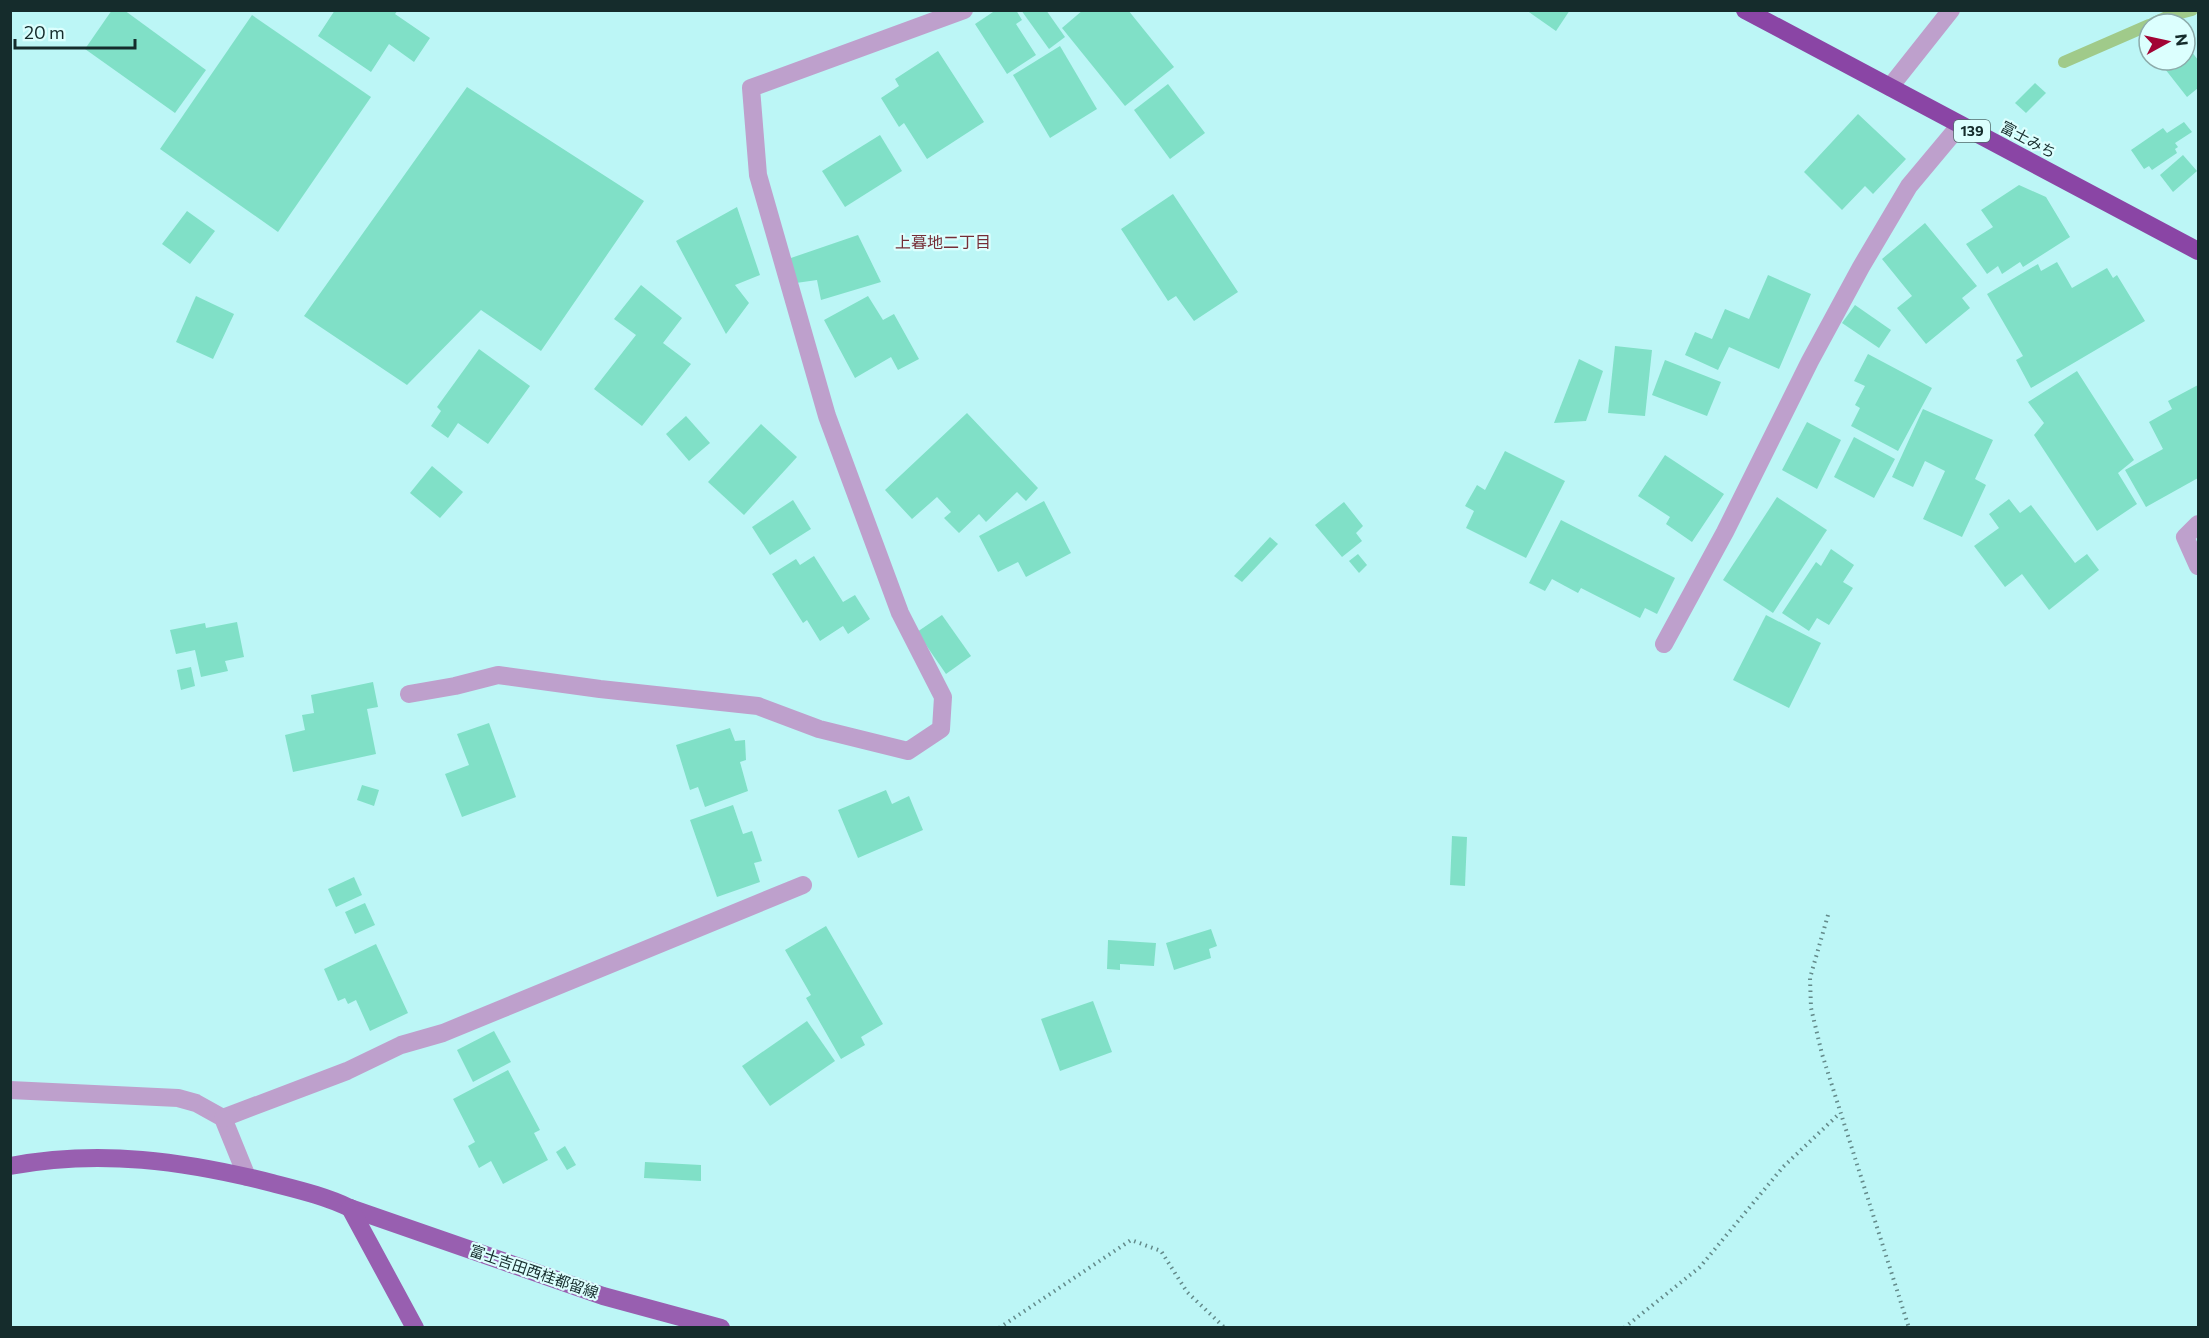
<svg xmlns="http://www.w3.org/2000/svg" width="2209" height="1338" viewBox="0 0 2209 1338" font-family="Commissioner,'Noto Sans JP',sans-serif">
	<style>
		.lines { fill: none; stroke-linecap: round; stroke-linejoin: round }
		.stream { stroke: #a0ca8a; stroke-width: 12 }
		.building { fill: #80e0c7 }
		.path { stroke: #638a8a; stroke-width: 4; stroke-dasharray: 1.5 4.5; stroke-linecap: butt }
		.minor { stroke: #bea0cc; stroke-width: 18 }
		.major { stroke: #985fb0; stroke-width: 18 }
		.highway { stroke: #8a45a5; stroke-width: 18 }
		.labels { text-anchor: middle; stroke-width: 4.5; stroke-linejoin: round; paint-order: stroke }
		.shield { fill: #dcfffe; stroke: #516b6b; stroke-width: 1.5 }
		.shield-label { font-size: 14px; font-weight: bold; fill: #152c2c }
		.street-label { font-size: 15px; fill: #152c2c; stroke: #dcfffe }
		.neighbourhood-label { font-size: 16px; fill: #752e37; stroke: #dcfffe }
	</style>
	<rect width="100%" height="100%" fill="#bcf6f6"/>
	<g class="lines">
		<g class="stream">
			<polyline points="2152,24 2169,16 2192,10"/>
			<polyline points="2064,62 2149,25"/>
		</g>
	</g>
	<g class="building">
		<polygon points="112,10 124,10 206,70 175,113 85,49"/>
		<polygon points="335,10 398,10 395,14 430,38 414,62 389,44 371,72 318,36"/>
		<polygon points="996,10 1016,10 1022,20 1016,24 1036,55 1007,74 975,24"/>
		<polygon points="1021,10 1046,10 1065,37 1049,49"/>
		<polygon points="1083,10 1128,10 1174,67 1125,106 1062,28"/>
		<polygon points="1526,10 1570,10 1556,31"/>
		<polygon points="252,15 371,97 278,232 160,149"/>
		<polygon points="2185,43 2198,60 2198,88 2187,97 2158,60 2185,60"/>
		<polygon points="1060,46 1097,109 1050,138 1013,75"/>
		<polygon points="938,51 984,122 927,159 904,123 899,127 881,98 899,86 895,79"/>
		<polygon points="2035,83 2046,93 2026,113 2015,103"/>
		<polygon points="1168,84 1205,133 1170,159 1134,110"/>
		<polygon points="467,87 644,201 541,351 481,310 407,385 304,316"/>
		<polygon points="1858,114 1906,159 1873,194 1865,186 1842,210 1804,172"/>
		<polygon points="2184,122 2192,132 2175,143 2178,147 2175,149 2177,153 2152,170 2149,166 2144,169 2131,150 2163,128 2167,133"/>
		<polygon points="880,135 902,171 845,207 822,171"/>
		<polygon points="2183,155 2197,171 2173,192 2160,175"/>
		<polygon points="2019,185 2046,197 2070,237 2023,267 2020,262 2002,274 1998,266 1987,274 1966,244 1993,227 1981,210"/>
		<polygon points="1173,194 1238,292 1194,321 1176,296 1168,301 1121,229"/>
		<polygon points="737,207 760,275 735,285 749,303 726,334 676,241"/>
		<polygon points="187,211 215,231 190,264 162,244"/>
		<polygon points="1925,223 1977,286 1962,298 1970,308 1926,344 1897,308 1912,296 1882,259"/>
		<polygon points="858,235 881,282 821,300 817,280 796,283 788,259"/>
		<polygon points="2057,262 2072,288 2107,268 2113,278 2117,275 2145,321 2031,388 2016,360 2023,356 1987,294 2038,264 2041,271"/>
		<polygon points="1768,275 1811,294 1779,369 1729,347 1718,370 1685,355 1695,332 1712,339 1725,309 1749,319"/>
		<polygon points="641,285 682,318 663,343 691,364 642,426 594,389 636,335 614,319"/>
		<polygon points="196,296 234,314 213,359 176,342"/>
		<polygon points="868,296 883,320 894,314 919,359 898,370 891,357 855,378 824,320"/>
		<polygon points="1855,305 1891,330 1879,348 1842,323"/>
		<polygon points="1615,346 1652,350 1645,416 1608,413"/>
		<polygon points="479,349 530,386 488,444 458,423 448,438 431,426 441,411 437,407"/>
		<polygon points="1868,354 1932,388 1898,451 1851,426 1860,408 1855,405 1865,386 1854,381"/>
		<polygon points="1579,359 1603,371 1586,421 1554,423"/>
		<polygon points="1665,360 1721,382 1707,416 1652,395"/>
		<polygon points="2077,371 2134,460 2118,473 2137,504 2097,531 2034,435 2044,423 2028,402"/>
		<polygon points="2198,385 2198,478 2146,507 2125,470 2163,449 2149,422 2172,409 2168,401"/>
		<polygon points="1923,409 1993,440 1975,479 1986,485 1962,537 1923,519 1945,471 1925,461 1913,487 1892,477"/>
		<polygon points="967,413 1038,488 1026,501 1017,492 986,522 979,514 959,533 944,518 951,512 937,497 912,519 885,490"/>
		<polygon points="686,416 710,443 689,461 666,434"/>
		<polygon points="1807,422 1841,440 1817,489 1782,470"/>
		<polygon points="761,424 797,457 744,515 708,482"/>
		<polygon points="1854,437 1895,459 1874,498 1834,477"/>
		<polygon points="1505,451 1565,481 1526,558 1466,528 1474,511 1465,506 1477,485 1485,490"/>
		<polygon points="1665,455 1724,494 1692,542 1666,524 1670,517 1638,496"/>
		<polygon points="432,466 463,492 440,518 410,493"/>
		<polygon points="1777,497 1827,530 1773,613 1723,580"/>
		<polygon points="2009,499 2020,513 2031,505 2075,563 2087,554 2099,570 2049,610 2022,574 2005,587 1974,546 1999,528 1989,514"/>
		<polygon points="793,500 811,529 770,555 752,527"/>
		<polygon points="1044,501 1071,553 1026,577 1018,562 998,572 979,536"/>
		<polygon points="1344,502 1363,526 1356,533 1362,541 1342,557 1315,525"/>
		<polygon points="1561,520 1675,578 1657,614 1645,608 1640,618 1581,588 1578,593 1552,579 1545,591 1529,583"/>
		<polygon points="1270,537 1278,544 1242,582 1234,576"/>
		<polygon points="1831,549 1854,565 1843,582 1853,588 1829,625 1817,618 1809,631 1782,613 1816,562 1821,566"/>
		<polygon points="1358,554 1367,565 1359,573 1349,561"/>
		<polygon points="814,556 843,602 855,595 870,619 848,634 843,626 820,641 807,620 803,623 772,574 796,559 800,565"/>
		<polygon points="942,615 971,656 946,674 917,632"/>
		<polygon points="1766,615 1821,643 1789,708 1733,680"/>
		<polygon points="237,622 244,657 225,661 228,671 201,677 195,650 176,654 170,630 205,623 206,628"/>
		<polygon points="191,667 195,686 181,690 177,670"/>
		<polygon points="373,682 378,707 367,709 376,754 293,772 285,735 305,730 302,715 314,713 311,695"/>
		<polygon points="489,723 516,797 462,817 445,774 469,765 457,734"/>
		<polygon points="730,728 735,741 745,740 746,760 740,762 748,791 705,807 698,787 690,790 676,745"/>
		<polygon points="362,785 379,790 374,806 357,800"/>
		<polygon points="886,790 892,804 909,796 923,830 858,858 838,810"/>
		<polygon points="733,805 743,834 752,831 762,861 754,863 760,882 717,897 690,820"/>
		<polygon points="1452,836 1467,837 1465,886 1450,885"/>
		<polygon points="354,877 362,895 336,907 328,889"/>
		<polygon points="365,903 375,925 355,934 345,912"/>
		<polygon points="826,926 883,1024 861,1037 865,1045 841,1059 806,998 811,995 785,950"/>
		<polygon points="1211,929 1217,946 1209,949 1211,958 1174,970 1166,943"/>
		<polygon points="1108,940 1156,943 1154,966 1120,964 1120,970 1107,969"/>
		<polygon points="376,944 408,1013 370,1031 356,1000 348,1004 345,998 338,1001 324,969"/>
		<polygon points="1093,1001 1112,1052 1060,1071 1041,1019"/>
		<polygon points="807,1021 835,1061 770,1106 742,1066"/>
		<polygon points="494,1031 511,1062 473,1082 457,1050"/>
		<polygon points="508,1070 540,1130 534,1133 548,1160 503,1184 491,1161 479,1168 468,1146 475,1142 453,1099"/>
		<polygon points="565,1146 576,1165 567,1170 556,1152"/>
		<polygon points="645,1162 701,1165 701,1181 644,1178"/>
	</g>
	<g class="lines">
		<g class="path">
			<polyline points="1828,915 1810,978 1811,1008 1822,1054 1909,1328"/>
			<polyline points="999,1328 1131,1240 1161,1251 1187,1292 1225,1328"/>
			<polyline points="1624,1328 1700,1267 1783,1167 1840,1113"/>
		</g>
		<g class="minor">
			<polyline points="1890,87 1951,10"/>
			<polyline points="2198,524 2185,537 2198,566"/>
			<polyline points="1664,644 1725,532 1810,361 1861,267 1909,186 1960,125"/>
			<polyline points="409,694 455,686 498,675 600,689 758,706 819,729 908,751 941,729 943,697 900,613 827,416 758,175 751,88 964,10"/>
			<polyline points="10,1090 178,1098 196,1103 223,1118 247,1177"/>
			<polyline points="223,1118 347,1071 401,1045 443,1033 803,885"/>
		</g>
		<g class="major">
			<path d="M 10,1166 C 100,1149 185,1161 272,1183 C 299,1190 325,1196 350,1208 L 603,1296 L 721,1328"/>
			<polyline points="350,1208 415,1328"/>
		</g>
		<polyline class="highway" points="1745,10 2198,251"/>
	</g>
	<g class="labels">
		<rect class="shield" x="1954" y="120" width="36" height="22" rx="4.5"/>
		<g class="shield-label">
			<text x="1972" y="136">139</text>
		</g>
		<g class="street-label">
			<text transform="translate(2028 140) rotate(28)" y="5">富士みち</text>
			<text transform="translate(534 1272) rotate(19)" y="5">富士吉田西桂都留線</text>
		</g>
		<g class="neighbourhood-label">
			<text x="943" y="248">上暮地二丁目</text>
		</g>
	</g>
	<rect width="2209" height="1338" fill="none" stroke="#152c2c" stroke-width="24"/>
	<g transform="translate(2167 42) rotate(82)"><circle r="28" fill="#dcfffe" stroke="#8cabaa" stroke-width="1.5"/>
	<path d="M0-4.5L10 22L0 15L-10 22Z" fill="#a20334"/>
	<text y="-9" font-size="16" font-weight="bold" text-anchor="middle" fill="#152c2c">N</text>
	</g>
	<path d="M15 39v9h120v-9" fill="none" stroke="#152c2c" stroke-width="3"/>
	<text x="24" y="39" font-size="18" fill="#152c2c" stroke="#dcfffe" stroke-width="4.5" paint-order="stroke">20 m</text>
</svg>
